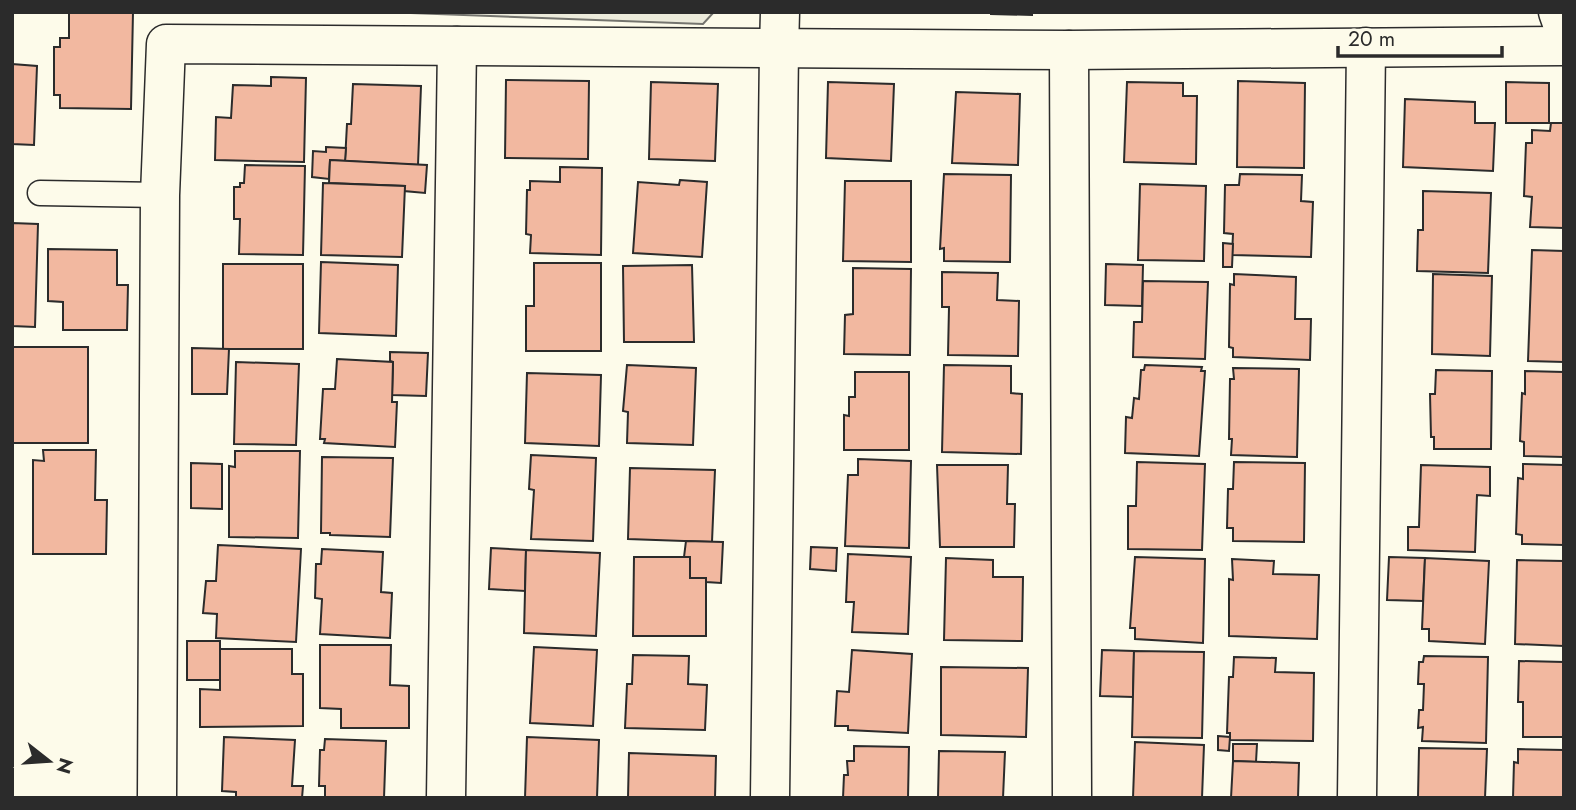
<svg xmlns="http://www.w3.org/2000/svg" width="1576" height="810" viewBox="0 0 1576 810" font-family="Jost,sans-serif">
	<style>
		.green { fill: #ecebdb; stroke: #74746e; stroke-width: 2 }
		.building { fill: #f2b8a0; stroke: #2b2b2b; stroke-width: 2 }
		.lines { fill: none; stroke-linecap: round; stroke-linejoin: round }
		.lane-casing { stroke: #2b2b2b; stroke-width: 27 }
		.street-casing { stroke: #2b2b2b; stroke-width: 41 }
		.secondary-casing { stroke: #2b2b2b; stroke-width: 41 }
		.lane { stroke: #fdfbea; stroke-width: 24 }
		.street { stroke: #fdfbea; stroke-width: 38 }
		.secondary { stroke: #fdfbea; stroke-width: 38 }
	</style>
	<rect width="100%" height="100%" fill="#fdfbea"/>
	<polygon class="green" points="384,12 714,12 703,24"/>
	<g class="building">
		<polygon points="69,12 133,12 131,109 60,108 60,95 54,95 54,47 60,47 60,38 69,38"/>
		<polygon points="991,12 1032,12 1032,15 991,14"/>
		<polygon points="12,64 37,66 34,145 12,144"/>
		<polygon points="271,77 306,78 304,162 215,160 216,117 231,118 233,85 271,86"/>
		<polygon points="506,80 589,81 588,159 505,158"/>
		<polygon points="1238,81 1305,83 1304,168 1237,167"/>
		<polygon points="651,82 718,84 715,161 649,159"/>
		<polygon points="828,82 894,84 891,161 826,158"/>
		<polygon points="1127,82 1183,83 1183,96 1197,96 1196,164 1124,162"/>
		<polygon points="1506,82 1549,83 1549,123 1506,123"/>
		<polygon points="353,84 421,86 418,165 345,161 347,124 351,124"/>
		<polygon points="956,92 1020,94 1018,165 952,163"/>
		<polygon points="1405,99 1475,102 1475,123 1495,123 1493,171 1403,167"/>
		<polygon points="1551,123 1564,123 1564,228 1530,227 1532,197 1524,196 1526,143 1532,143 1532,130 1550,131"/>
		<polygon points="326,147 346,148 345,161 330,160 329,179 312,177 313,151 326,152"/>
		<polygon points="330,160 427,165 425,193 404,191 405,186 329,183"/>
		<polygon points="245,165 305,166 303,255 239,254 240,219 234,219 234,187 240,187 240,183 244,183"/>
		<polygon points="560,167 602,168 601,255 530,253 531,235 526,234 527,190 530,190 530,181 560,182"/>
		<polygon points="944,174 1011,175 1010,262 944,261 944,248 940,249"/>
		<polygon points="1240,174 1302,175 1301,201 1313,202 1311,257 1232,255 1233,234 1224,233 1225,185 1239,185"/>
		<polygon points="680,180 707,182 702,257 633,253 638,182 679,185"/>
		<polygon points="845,181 911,181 911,262 843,261"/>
		<polygon points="323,183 405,186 402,257 321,255"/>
		<polygon points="1140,184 1206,186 1204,261 1138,260"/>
		<polygon points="1423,191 1491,193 1488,273 1417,271 1418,230 1423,230"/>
		<polygon points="12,223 38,224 35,327 12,326"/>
		<polygon points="1223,243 1233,244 1232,267 1223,267"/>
		<polygon points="48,249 117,250 117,285 128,285 127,330 63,330 63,302 48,301"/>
		<polygon points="1532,250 1564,251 1564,362 1528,361"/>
		<polygon points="321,262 398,265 396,336 319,333"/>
		<polygon points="534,263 601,263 601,351 526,351 526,306 534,306"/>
		<rect x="223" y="264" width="80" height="85"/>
		<polygon points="1106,264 1143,265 1142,306 1105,305"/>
		<polygon points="692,265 694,342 624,342 623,266"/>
		<polygon points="853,268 911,269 910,355 844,354 845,315 853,314"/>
		<polygon points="942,272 998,273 997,300 1019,301 1018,356 948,355 949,307 942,307"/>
		<polygon points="1234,274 1296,277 1295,319 1311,319 1310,360 1233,357 1233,348 1229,347 1230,284 1234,285"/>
		<polygon points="1433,274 1492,276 1490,356 1432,354"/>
		<polygon points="1143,281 1208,282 1205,359 1133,357 1134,322 1142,322"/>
		<rect x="12" y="347" width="76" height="96"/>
		<polygon points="192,348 229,349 227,394 192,394"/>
		<polygon points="390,352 428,353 426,396 392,395 393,362 390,361"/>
		<polygon points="337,359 393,362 392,402 397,402 395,447 324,443 325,439 320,439 323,389 335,389"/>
		<polygon points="236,362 299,364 296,445 234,444"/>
		<polygon points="627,365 696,368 693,445 627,443 628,412 623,411"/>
		<polygon points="944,365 1011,366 1011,393 1022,394 1021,454 942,452"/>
		<polygon points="1145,365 1202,367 1201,371 1205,371 1199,456 1125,453 1126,417 1132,418 1134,398 1139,399 1141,370 1144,370"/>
		<polygon points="1233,368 1299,369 1297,457 1231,455 1232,439 1229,439 1230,379 1234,379"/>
		<polygon points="1436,370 1492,371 1491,449 1434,449 1434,437 1431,437 1430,394 1435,394"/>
		<polygon points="1525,371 1564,372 1564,457 1524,456 1524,442 1520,441 1522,393 1525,394"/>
		<polygon points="855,372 909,372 909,450 844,450 844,415 849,416 849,397 855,397"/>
		<polygon points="527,373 601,375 599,446 525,443"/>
		<polygon points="43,450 96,450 95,500 107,500 106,554 33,554 33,460 44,461"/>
		<polygon points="235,451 300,451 298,538 229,537 229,466 235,467"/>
		<polygon points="531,455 596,458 593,541 531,539 534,490 529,489"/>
		<polygon points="322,457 393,458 390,537 330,535 330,533 321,533"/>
		<polygon points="858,459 911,461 909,548 845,546 848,475 858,475"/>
		<polygon points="1137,462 1205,464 1202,550 1128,549 1128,506 1136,506"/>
		<polygon points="1234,462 1305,463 1304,542 1233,541 1233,528 1227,528 1228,489 1233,489"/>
		<polygon points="191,463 222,464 222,509 191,508"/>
		<polygon points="1523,464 1564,465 1564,545 1522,544 1522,535 1516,534 1518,478 1523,479"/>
		<polygon points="937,465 1008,465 1007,504 1015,504 1014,547 940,547"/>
		<polygon points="1421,465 1490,467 1490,496 1477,495 1475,552 1408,550 1408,527 1419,527"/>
		<polygon points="630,468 715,470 712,542 628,539"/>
		<polygon points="686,541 723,542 721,583 706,582 706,578 690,578 690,557 684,557"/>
		<polygon points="218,545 301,549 296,642 216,638 217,614 203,613 206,581 216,581"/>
		<polygon points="811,547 837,548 836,571 810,569"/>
		<polygon points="491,548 526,550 525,591 489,589"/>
		<polygon points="322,549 383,552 381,592 392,593 390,638 320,634 322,599 315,598 316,564 321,564"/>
		<polygon points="526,550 600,553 596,636 524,633"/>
		<polygon points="848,554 911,557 908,634 852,632 854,602 846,602"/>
		<polygon points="634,557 690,557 690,578 706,578 706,636 633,636"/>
		<polygon points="1135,557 1205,559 1203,643 1135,639 1135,628 1130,628"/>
		<polygon points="1389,557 1425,558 1423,601 1387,600"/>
		<polygon points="946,558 993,560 993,577 1023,577 1022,641 944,640"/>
		<polygon points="1425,558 1489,561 1485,644 1429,641 1429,629 1422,629"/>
		<polygon points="1232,559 1274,561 1273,574 1319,575 1317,639 1229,636 1229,579 1233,580"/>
		<polygon points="1517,560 1564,561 1564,646 1515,644"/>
		<rect x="187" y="641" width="33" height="39"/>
		<polygon points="320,645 391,645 390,685 409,686 409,728 341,728 341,709 320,708"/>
		<polygon points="534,647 597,650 593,726 530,723"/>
		<polygon points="220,649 292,649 292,674 303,674 303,726 200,727 200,689 220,690"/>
		<polygon points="852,650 912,654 908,733 848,730 848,726 835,726 837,691 849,692"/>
		<polygon points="1102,650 1134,651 1133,697 1100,696"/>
		<polygon points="1134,651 1204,652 1202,738 1132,737"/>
		<polygon points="633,655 689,656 688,684 707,685 705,730 625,728 627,684 632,684"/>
		<polygon points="1424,656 1488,657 1486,743 1422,741 1423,727 1418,728 1419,710 1423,710 1424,684 1418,684 1419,662 1423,662"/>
		<polygon points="1234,657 1276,658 1275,672 1314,673 1313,741 1230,740 1230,733 1227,733 1229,677 1233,677"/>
		<polygon points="1519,661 1564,662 1564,737 1523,737 1523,702 1518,702"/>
		<polygon points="941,667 1028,668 1026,737 941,735"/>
		<polygon points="1218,736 1230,737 1229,751 1218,750"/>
		<polygon points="224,737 295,740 292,786 303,786 302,798 236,798 236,792 222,791"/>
		<polygon points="527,737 599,740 597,798 525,798"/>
		<polygon points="325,739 386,741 384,798 325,798 325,786 319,786 320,750 324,750"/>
		<polygon points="1135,742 1204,745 1202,798 1133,798"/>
		<polygon points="1233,744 1257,744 1256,762 1233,761"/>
		<polygon points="854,746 909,747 908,798 843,798 844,775 848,775 847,761 854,761"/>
		<polygon points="1419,748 1487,749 1485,798 1418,798"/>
		<polygon points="1518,749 1564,750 1564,798 1513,798 1514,762 1518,763"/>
		<polygon points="939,751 1005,752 1003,798 938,798"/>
		<polygon points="629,753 716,756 715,798 628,798"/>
		<polygon points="1233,761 1299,763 1298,798 1231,798"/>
	</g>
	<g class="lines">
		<g class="lane-casing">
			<polyline id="lane" points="40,193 160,195"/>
		</g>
		<g class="street-casing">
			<g id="street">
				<polyline points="1558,12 1564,29"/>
				<polyline points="779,49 780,12"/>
				<polyline points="1069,50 1072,798"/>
				<polyline points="157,798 160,195 166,44 1069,50 1564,46"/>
				<polyline points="446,798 457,46"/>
				<polyline points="1357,798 1366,47"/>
			</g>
		</g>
		<g class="secondary-casing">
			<polyline id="secondary" points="770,798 779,49"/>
		</g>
		<use href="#lane" class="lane"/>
		<use href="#street" class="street"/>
		<use href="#secondary" class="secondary"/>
	</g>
	<rect width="1576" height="810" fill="none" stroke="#2b2b2b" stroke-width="28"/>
	<g transform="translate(49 761) rotate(107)" stroke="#fdfbea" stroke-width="5" paint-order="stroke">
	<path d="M0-5L12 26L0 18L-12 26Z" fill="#2b2b2b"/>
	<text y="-10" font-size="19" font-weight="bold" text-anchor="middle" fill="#2b2b2b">N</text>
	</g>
	<path d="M1338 46v10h164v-10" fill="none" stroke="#2b2b2b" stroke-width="3.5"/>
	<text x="1348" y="46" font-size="21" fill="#2b2b2b" stroke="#fdfbea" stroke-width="5" paint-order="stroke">20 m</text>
</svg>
